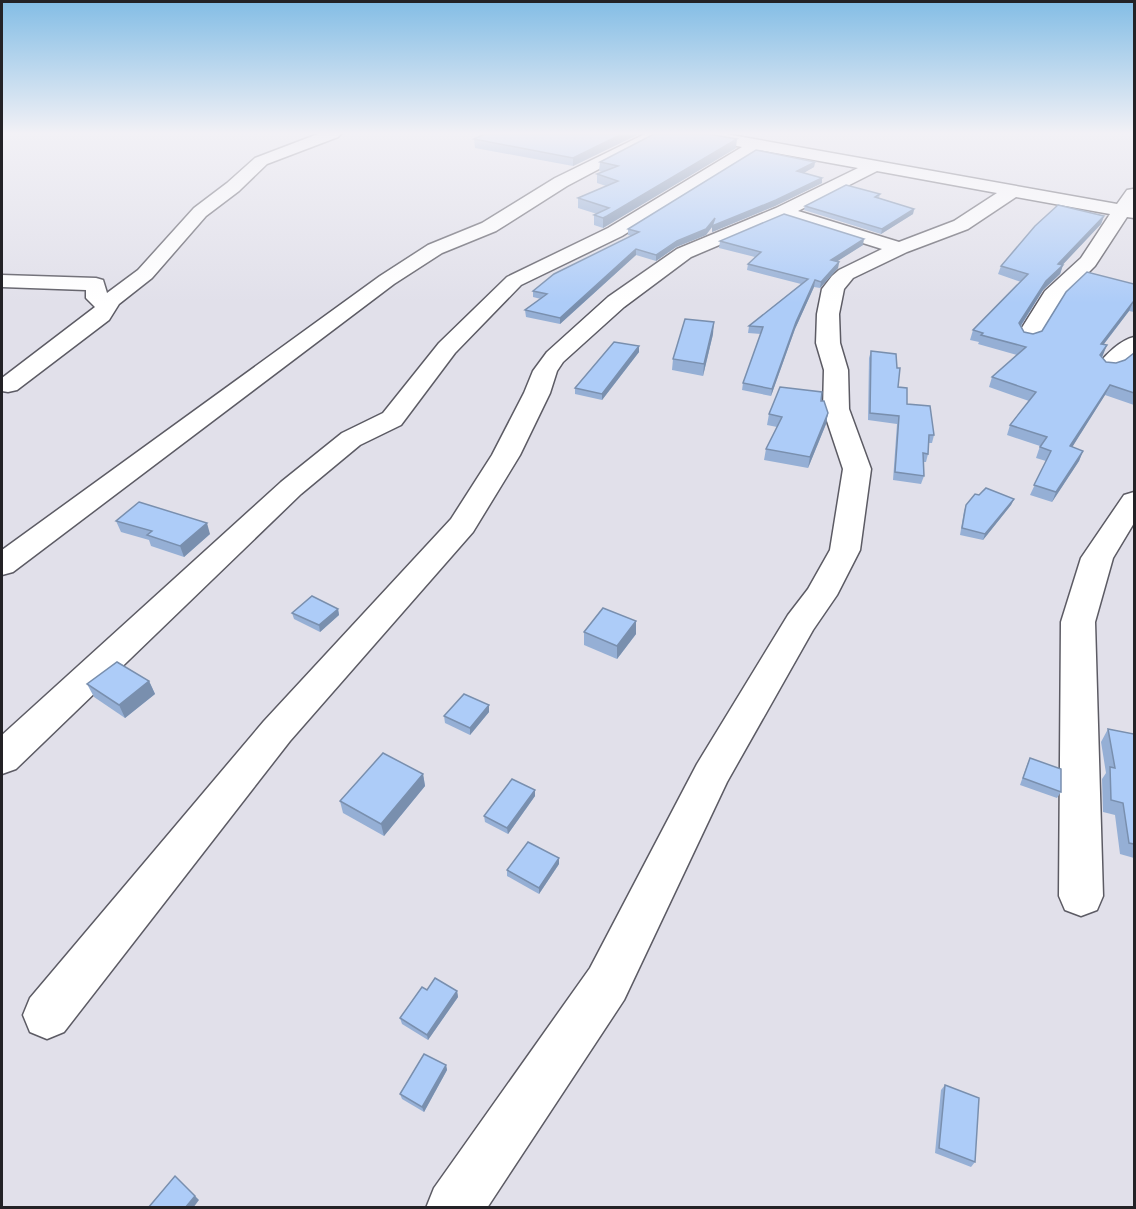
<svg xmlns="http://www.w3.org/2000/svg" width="1136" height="1209" viewBox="0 0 1136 1209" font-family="'Exo 2',sans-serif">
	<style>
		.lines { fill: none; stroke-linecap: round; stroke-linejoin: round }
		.minor-casing { stroke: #5c5b64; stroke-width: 3 }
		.minor { fill: #fff; fill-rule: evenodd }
		.wall { fill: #95afd5 }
		.shaded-wall { fill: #798fae }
		.building { fill: #adccf8; stroke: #798fae; stroke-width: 1.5 }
	</style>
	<rect width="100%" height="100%" fill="#e1e0ea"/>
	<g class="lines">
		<g class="minor-casing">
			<g id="minor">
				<polygon points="318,134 341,134 338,137 267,164 239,191 206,216 152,278 119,304 109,320 17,390 8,392 2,391 2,378 95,307 86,298 86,290 2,287 2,275 96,278 103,280 107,293 138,270 194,208 227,183 255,158"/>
				<polygon points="645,134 665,134 567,186 496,231 442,253 394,284 13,572 2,575 2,550 380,276 428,245 482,223 555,178"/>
				<path d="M 691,134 L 726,134 L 1117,204 L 1127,190 L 1133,189 L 1134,218 L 1127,217 L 1095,266 L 1061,300 L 1037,339 L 1029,341 L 1021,339 L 1018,334 L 1045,291 L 1081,258 L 1110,214 L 1016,197 L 968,229 L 907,252 L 853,278 L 844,289 L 839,314 L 840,343 L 848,370 L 849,409 L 871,469 L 860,550 L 837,595 L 813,630 L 727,782 L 624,1000 L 487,1208 L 426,1208 L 434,1188 L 590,968 L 697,764 L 788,615 L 808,589 L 830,550 L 843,469 L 823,409 L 824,370 L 816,343 L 817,314 L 822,289 L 832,276 L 839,270 L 882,249 L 783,218 L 691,257 L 624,307 L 563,362 L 557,371 L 550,393 L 520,455 L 473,532 L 290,741 L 64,1032 L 47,1039 L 30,1032 L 23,1015 L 30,998 L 264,721 L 451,519 L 492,455 L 524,393 L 533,371 L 547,352 L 608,297 L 677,249 L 776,208 L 858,168 L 759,150 L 622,236 L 521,285 L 455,353 L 401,425 L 360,445 L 301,494 L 16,769 L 2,774 L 2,735 L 281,482 L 342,433 L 383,413 L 439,343 L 507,277 L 608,228 L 742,147 L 699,139 ZM 877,171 L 997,193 L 954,221 L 899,242 L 798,211 Z"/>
				<path d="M 1134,337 L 1134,356 C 1123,366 1117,374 1102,370 L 1098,365 C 1106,354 1121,340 1134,337 Z"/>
				<polygon points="1134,492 1134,523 1113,558 1095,622 1103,896 1097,910 1081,916 1065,910 1059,896 1061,622 1081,558 1124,495"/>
			</g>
		</g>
		<use href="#minor" class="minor"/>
	</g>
	<g class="wall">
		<polygon points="485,134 639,134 573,166 475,148 474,139"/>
		<polygon points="736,148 603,228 594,225 594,215 597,214 578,208 578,198 606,186 597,183 597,174 602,172 599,171 600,162"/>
		<polygon points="815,162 814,167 803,173 822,183 775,206 712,232 713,226 706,235 676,247 656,261 636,255 560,324 526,317 525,310 541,299 533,297 533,291 631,236 628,235 628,229"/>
		<polygon points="880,194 879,198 914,209 913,214 881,234 804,210 805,206"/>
		<polygon points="1104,216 1101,224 1062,265 1063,265 1060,274 1043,290 1021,326 1024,332 1033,334 1042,331 1134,284 1134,312 1129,311 1104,344 1103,355 1102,357 1106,362 1116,363 1125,360 1134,353 1134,405 1105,395 1072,447 1083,451 1079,461 1052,502 1030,495 1046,461 1036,458 1040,446 1007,435 1010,425 1029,401 989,387 992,377 1017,355 978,344 979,342 970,340 973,330 1021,282 998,274 1001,266"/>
		<polygon points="720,241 863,245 837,261 839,262 838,268 820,288 814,287 795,329 771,396 742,390 743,383 761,334 748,333 749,326 801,284 747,270 748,264 755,257 719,248"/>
		<polygon points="713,334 703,376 672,370 673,359"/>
		<polygon points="639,346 639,352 602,400 575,394 575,388"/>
		<polygon points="871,351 898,387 907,404 934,435 932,443 928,443 928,454 926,462 923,462 924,476 921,484 893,480 897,424 868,420 869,358"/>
		<polygon points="821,401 828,413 826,424 808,468 764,460 766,449 777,427 767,425 769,414"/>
		<polygon points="979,495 1014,499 1011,505 983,540 960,535 964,511 966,505"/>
		<polygon points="116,521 210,534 184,557 151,546 149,540 121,532"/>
		<polygon points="338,609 339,615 320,632 294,619 292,613"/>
		<polygon points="636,621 636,634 617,659 584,645 584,632"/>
		<polygon points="149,681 155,694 125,718 94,697 87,684"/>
		<polygon points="489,712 470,735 445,723 444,716"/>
		<polygon points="1108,729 1134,734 1134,858 1120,854 1115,815 1103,812 1102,779 1106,773 1101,742"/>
		<polygon points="1030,758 1061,792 1057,798 1020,785 1027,765"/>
		<polygon points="423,774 425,786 384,836 343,813 340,801"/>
		<polygon points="535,790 535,796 508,834 485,822 484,816"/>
		<polygon points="559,864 539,894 507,876 507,870"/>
		<polygon points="427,990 457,991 458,997 428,1040 402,1024 400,1018"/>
		<polygon points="446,1065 447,1070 424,1112 402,1099 400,1094"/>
		<polygon points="945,1085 975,1162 971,1167 935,1153 941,1090"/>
	</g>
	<g class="shaded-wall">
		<polygon points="622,134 639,134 573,166 573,158"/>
		<polygon points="737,139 736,148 603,228 603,218"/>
		<polygon points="815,162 814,167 797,177 797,171"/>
		<polygon points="822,178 822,183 775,206 712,232 712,226"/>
		<polygon points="914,209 913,214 881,234 882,229"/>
		<polygon points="1104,216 1101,224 1055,273 1058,264"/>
		<polygon points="715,218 714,224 706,235 676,247 656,261 656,255 677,241"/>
		<polygon points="864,239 863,245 830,266 831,260"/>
		<polygon points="636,249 636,255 560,324 560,318"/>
		<polygon points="839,262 838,268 820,288 821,282"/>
		<polygon points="1063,265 1060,274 1043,290 1016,333 1019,323 1046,281"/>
		<polygon points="815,280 814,287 795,329 771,396 772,389 796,322"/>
		<polygon points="1133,302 1129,311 1097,353 1101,344"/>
		<polygon points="714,322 713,334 703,376 704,364"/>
		<polygon points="1107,345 1103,355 1096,365 1100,355"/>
		<polygon points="639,346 639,352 602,400 602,394"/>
		<polygon points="1110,385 1105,395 1066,457 1070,446"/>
		<polygon points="828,413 826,424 808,468 810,457"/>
		<polygon points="1083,451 1079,461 1052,502 1056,492"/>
		<polygon points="1014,499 1011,505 983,540 985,534"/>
		<polygon points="207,523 210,534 184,557 180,546"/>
		<polygon points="338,609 339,615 320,632 319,625"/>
		<polygon points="636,621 636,634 617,659 617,646"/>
		<polygon points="149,681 155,694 125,718 119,705"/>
		<polygon points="489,705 489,712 470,735 470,728"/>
		<polygon points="423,774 425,786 384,836 381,824"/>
		<polygon points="535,790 535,796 508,834 507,828"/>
		<polygon points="559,858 559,864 539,894 539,888"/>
		<polygon points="457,991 458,997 428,1040 427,1035"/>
		<polygon points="446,1065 447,1070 424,1112 422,1107"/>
		<polygon points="195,1196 199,1200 193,1208 185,1208"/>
	</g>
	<g class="building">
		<polygon points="485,134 622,134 573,158 474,139"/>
		<polygon points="654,134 708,134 737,139 607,216 603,218 594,215 609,208 578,198 618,181 597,174 618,166 600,162"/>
		<polygon points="756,150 815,162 797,171 822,178 776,200 712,226 715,218 706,229 677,241 656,255 636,249 560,318 525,310 547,294 533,291 554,274 639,232 628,229"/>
		<polygon points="846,185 880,194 875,197 914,209 882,229 805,206"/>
		<polygon points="1058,205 1104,216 1058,264 1063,265 1046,281 1019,323 1024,332 1033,334 1042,331 1066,292 1087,272 1134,284 1134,302 1133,302 1101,344 1107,345 1100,355 1106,362 1116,363 1125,360 1134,353 1134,393 1110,385 1070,446 1083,451 1056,492 1034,485 1051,451 1040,447 1047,437 1010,425 1036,392 992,377 1026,347 981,335 983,333 973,330 1028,274 1001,266 1035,226"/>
		<polygon points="784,214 864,239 831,260 839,262 821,282 815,280 796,322 772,389 743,383 763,327 749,326 808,279 748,264 761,252 720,241"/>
		<polygon points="685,319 714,322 704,364 673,359"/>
		<polygon points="614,342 639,346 602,394 575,388"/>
		<polygon points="871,351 896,354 897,368 900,368 898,387 907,388 907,404 930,406 934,435 929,435 928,454 923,453 924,476 895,472 899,416 870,413"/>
		<polygon points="780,387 822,392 821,401 824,401 828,413 810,457 766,449 782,417 769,414"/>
		<polygon points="986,488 1014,499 985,534 962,528 966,505 975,494 979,495"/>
		<polygon points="139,502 207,523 180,546 147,535 152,531 116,521"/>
		<polygon points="312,596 338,609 319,625 292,613"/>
		<polygon points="603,608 636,621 617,646 584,632"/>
		<polygon points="117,662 149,681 119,705 87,684"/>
		<polygon points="464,694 489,705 470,728 444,716"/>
		<polygon points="1108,729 1134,734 1134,844 1129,843 1123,803 1111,800 1110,767 1115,768"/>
		<polygon points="383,753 423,774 381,824 340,801"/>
		<polygon points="1030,758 1061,769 1061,792 1023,778"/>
		<polygon points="512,779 535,790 507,828 484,816"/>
		<polygon points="528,842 559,858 539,888 507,870"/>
		<polygon points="435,978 457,991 427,1035 400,1018 422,987 427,990"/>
		<polygon points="424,1054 446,1065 422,1107 400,1094"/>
		<polygon points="945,1085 979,1098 975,1162 939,1148"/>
		<polygon points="175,1176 195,1196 185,1208 148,1208"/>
	</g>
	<linearGradient id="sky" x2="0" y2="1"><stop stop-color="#83bde5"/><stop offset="0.44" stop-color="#f2f1f6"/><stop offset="1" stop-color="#f2f1f6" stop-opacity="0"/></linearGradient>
	<rect width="1136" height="303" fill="url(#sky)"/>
	<rect width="1136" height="1209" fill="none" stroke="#232226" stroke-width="6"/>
</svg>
